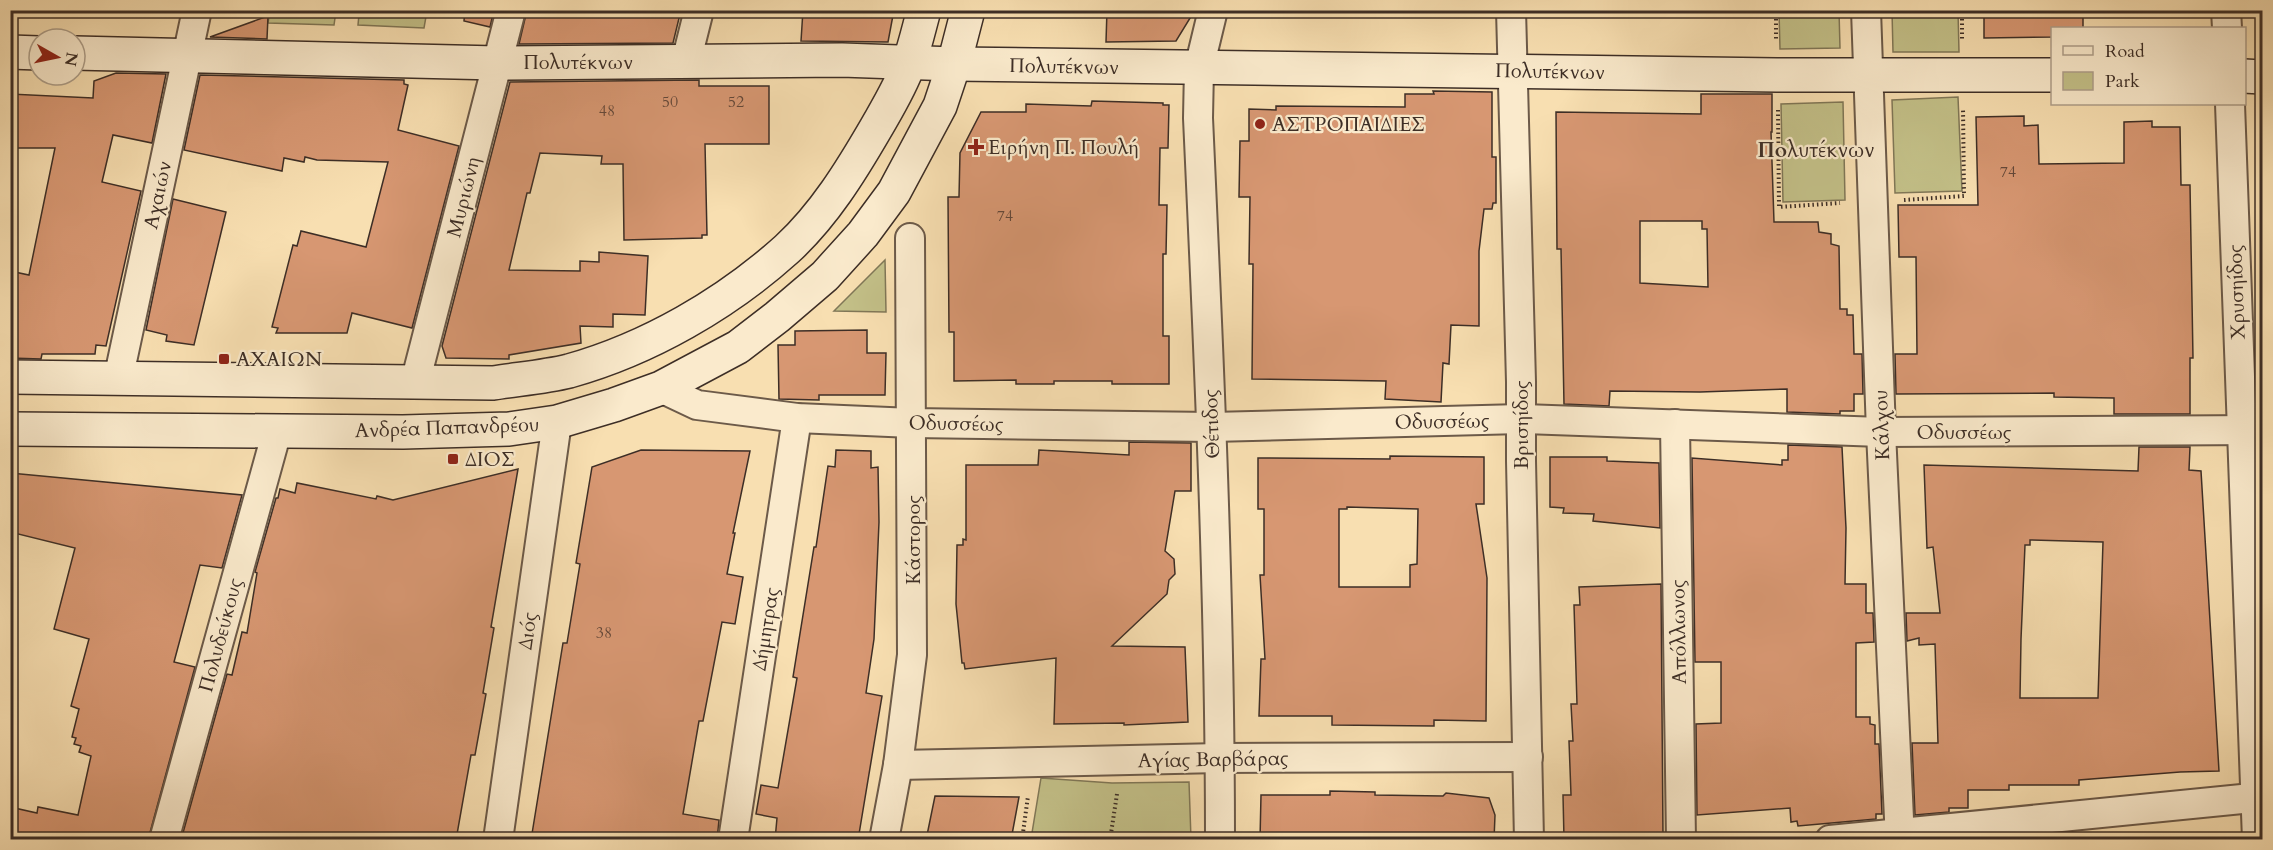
<svg xmlns="http://www.w3.org/2000/svg" width="2273" height="850" viewBox="0 0 2273 850" font-family="Cardo,serif">
	<style>
		.green { fill: #c3c088; stroke: #807757; stroke-width: 1.5 }
		.building { fill: #d79772; stroke: #3d2e26; stroke-width: 1.5; fill-rule: evenodd }
		.lines { fill: none; stroke-linecap: round; stroke-linejoin: round }
		.street-casing { stroke: #6c5a49; stroke-width: 32 }
		.secondary-casing { stroke: #3d2e26; stroke-width: 36 }
		.path { stroke: #3d2e26; stroke-width: 4; stroke-dasharray: 1.5 3; stroke-linecap: butt }
		.street { stroke: #faeacc; stroke-width: 28 }
		.secondary { stroke: #faeacc; stroke-width: 33 }
		.poi-dot { fill: #8f2418; stroke: #faeacc; stroke-width: 2 }
		.labels { text-anchor: middle; stroke-width: 4.5; stroke-linejoin: round; paint-order: stroke }
		.number-label { font-size: 16px; fill: #644839 }
		.street-label { font-size: 20px; fill: #3d2e26; stroke: #faeacc }
		.poi-label { font-size: 20px; fill: #3d2e26; stroke: #faeacc; text-anchor: start }
		.neighbourhood-label { font-size: 21px; font-weight: bold; fill: #3d2e26; stroke: #faeacc }
	</style>
	<rect width="100%" height="100%" fill="#f8dfb1"/>
	<filter id="stains"><feTurbulence type="fractalNoise" baseFrequency=".00333" numOctaves="4"/><feColorMatrix values="0 0 0 0 .2 0 0 0 0 .09 0 0 0 0 .02 0 0 0 .5 -.17"/></filter>
	<radialGradient id="worn" r=".72"><stop offset=".6" stop-color="#630" stop-opacity="0"/><stop offset="1" stop-color="#630" stop-opacity=".3"/></radialGradient>
	<g class="green">
		<polygon points="270,11 336,11 334,25 268,23"/>
		<polygon points="341,11 427,10 427,11 424,28 358,25 359,14"/>
		<polygon points="1779,11 1839,11 1840,48 1780,49"/>
		<polygon points="1892,11 1958,11 1959,52 1893,52"/>
		<polygon points="1958,97 1962,191 1895,193 1892,100"/>
		<polygon points="1843,102 1845,200 1783,202 1781,104"/>
		<polygon points="885,260 886,312 834,311"/>
		<polygon points="1041,778 1112,783 1189,782 1191,839 1031,839"/>
	</g>
	<g class="building">
		<polygon points="465,10 494,10 490,27 464,21"/>
		<polygon points="527,10 681,10 673,43 519,44"/>
		<polygon points="803,10 894,10 888,42 801,41"/>
		<polygon points="1107,10 1195,10 1176,41 1106,42"/>
		<polygon points="1984,10 2083,10 2083,28 2052,28 2052,37 1984,38"/>
		<polygon points="268,16 267,39 210,37"/>
		<polygon points="116,73 166,74 152,143 113,135 102,182 141,191 106,346 96,345 95,354 42,354 41,359 10,358 10,271 29,275 55,148 10,148 10,94 93,98 94,81"/>
		<polygon points="200,75 404,80 404,84 408,85 398,130 459,146 412,328 352,313 347,333 276,333 278,328 272,327 293,245 297,246 301,231 366,247 388,162 317,160 305,157 304,162 284,158 282,171 184,150"/>
		<polygon points="699,80 699,86 769,86 769,144 705,144 707,235 702,235 702,238 624,240 623,164 601,164 602,156 540,153 530,193 527,193 509,270 580,271 580,261 599,262 599,252 648,256 645,315 613,314 613,327 580,326 581,343 509,355 509,359 446,358 442,346 510,82"/>
		<polygon points="1433,91 1492,92 1492,157 1496,157 1496,203 1493,203 1492,209 1484,209 1479,251 1479,326 1451,325 1449,364 1443,363 1441,402 1385,399 1386,381 1252,379 1253,264 1249,264 1250,197 1239,197 1240,141 1249,141 1249,109 1276,110 1276,106 1405,107 1405,94 1434,94"/>
		<path d="M 1701,94 L 1772,94 L 1772,132 L 1771,132 L 1774,222 L 1818,222 L 1819,232 L 1831,234 L 1831,244 L 1839,246 L 1840,309 L 1847,309 L 1847,315 L 1853,315 L 1854,354 L 1862,354 L 1863,394 L 1854,394 L 1854,411 L 1840,411 L 1840,414 L 1787,412 L 1787,389 L 1700,392 L 1610,391 L 1609,406 L 1564,404 L 1561,249 L 1557,249 L 1556,112 L 1701,114 ZM 1640,221 L 1702,221 L 1702,229 L 1707,229 L 1708,287 L 1640,283 Z"/>
		<polygon points="1092,101 1163,103 1163,105 1169,105 1168,148 1160,148 1159,205 1167,205 1166,254 1163,254 1163,336 1169,336 1169,384 1112,384 1112,381 1054,381 1054,384 1016,384 1016,380 954,381 954,332 949,332 948,197 959,197 960,153 981,112 1026,112 1026,104 1091,106"/>
		<polygon points="2024,116 2024,126 2038,125 2039,164 2124,163 2124,122 2152,121 2152,127 2180,127 2181,185 2190,185 2193,358 2190,358 2190,414 2114,414 2114,398 2054,397 2054,393 1896,394 1895,354 1917,354 1916,257 1899,257 1898,205 1978,205 1976,117"/>
		<polygon points="173,199 226,212 194,345 166,341 167,335 146,330"/>
		<polygon points="867,330 867,353 886,353 885,395 819,395 819,400 779,399 778,345 795,345 795,331"/>
		<polygon points="1129,442 1191,443 1191,491 1175,491 1165,551 1174,559 1175,574 1169,580 1167,594 1112,646 1185,647 1188,722 1124,725 1124,723 1054,724 1056,658 965,669 964,663 962,663 956,604 957,545 963,545 963,539 966,540 966,465 1038,465 1039,450 1129,455"/>
		<polygon points="1788,445 1842,447 1846,528 1845,584 1866,584 1866,613 1873,613 1874,642 1856,643 1856,717 1870,717 1870,724 1875,725 1875,744 1879,744 1882,814 1876,814 1876,819 1798,826 1797,821 1791,822 1790,808 1697,815 1696,724 1721,723 1721,662 1695,662 1692,458 1782,465 1782,460 1788,460"/>
		<path d="M 2139,447 L 2190,447 L 2189,470 L 2201,471 L 2219,771 L 2180,772 L 2079,780 L 2079,785 L 2009,785 L 2009,790 L 1968,790 L 1968,808 L 1949,808 L 1949,812 L 1915,815 L 1912,743 L 1938,743 L 1935,644 L 1919,645 L 1919,638 L 1907,641 L 1906,613 L 1940,613 L 1933,547 L 1927,548 L 1924,465 L 2138,471 ZM 2030,540 L 2103,542 L 2098,698 L 2020,698 L 2021,639 L 2025,545 L 2030,545 Z"/>
		<polygon points="641,450 750,451 733,533 735,533 727,574 743,577 735,624 722,622 703,721 699,721 683,814 719,820 717,840 531,840 563,643 567,643 580,564 576,563 592,467"/>
		<polygon points="836,450 871,451 871,468 878,467 879,522 874,639 866,693 882,696 858,840 775,840 777,818 756,814 761,785 778,788 797,678 793,677 814,547 816,547 828,466 835,467"/>
		<path d="M 1390,456 L 1484,457 L 1484,504 L 1476,504 L 1487,578 L 1486,721 L 1434,720 L 1434,726 L 1332,725 L 1332,716 L 1259,716 L 1261,659 L 1265,659 L 1260,575 L 1264,575 L 1264,509 L 1258,509 L 1258,458 L 1390,459 ZM 1347,507 L 1418,509 L 1417,564 L 1410,565 L 1410,587 L 1339,587 L 1339,509 L 1347,509 Z"/>
		<polygon points="1550,457 1607,457 1607,461 1659,463 1660,528 1593,521 1594,514 1563,513 1564,508 1550,507"/>
		<polygon points="518,469 491,627 494,628 483,693 486,694 475,755 471,755 456,840 181,840 227,674 232,675 242,632 247,633 257,573 255,572 276,498 278,498 280,489 295,493 297,483 376,499 377,496 393,500"/>
		<polygon points="10,473 242,495 222,568 200,565 174,662 195,667 148,840 10,840 10,807 37,813 38,807 78,815 91,756 79,752 81,746 74,744 76,738 72,737 79,709 71,706 89,639 54,629 75,548 10,532"/>
		<polygon points="1661,584 1663,836 1564,839 1563,795 1571,795 1569,741 1573,741 1571,704 1577,704 1574,605 1580,605 1579,587"/>
		<polygon points="1330,791 1375,792 1375,795 1443,796 1446,793 1489,798 1495,815 1494,840 1260,840 1261,795 1330,795"/>
		<polygon points="935,796 1019,797 1011,840 926,840"/>
	</g>
	<g class="lines">
		<g class="street-casing">
			<g id="street">
				<path d="M 1213,10 L 1199,68 L 1198,118 C 1209,358 1220,599 1220,840"/>
				<polyline points="1511,10 1521,382 1521,461 1529,840"/>
				<polyline points="1866,10 1881,432 1900,840"/>
				<polyline points="2226,10 2227,28"/>
				<polyline points="686,62 699,10"/>
				<polyline points="2230,104 2257,840"/>
				<polyline points="118,380 197,10"/>
				<polyline points="415,383 511,10"/>
				<polyline points="661,388 697,405 797,418 912,423 1212,427 1521,419 1881,432 2262,430"/>
				<polyline points="1675,424 1681,840"/>
				<polyline points="898,765 1220,758 1528,757"/>
				<polyline points="164,840 277,431"/>
				<polyline points="498,840 557,422"/>
				<polyline points="733,840 797,418"/>
				<polyline points="884,840 898,765 912,655 910,238"/>
				<polyline points="1830,840 2262,797"/>
			</g>
		</g>
		<g class="secondary-casing">
			<g id="secondary">
				<polyline points="10,52 39,53"/>
				<polyline points="75,53 497,63 842,60 954,64 1777,75 2052,75"/>
				<polyline points="2244,76 2262,77"/>
				<path d="M 10,377 L 493,383 C 518,379 545,377 569,371 C 648,349 726,304 787,249 C 824,215 851,171 876,128 C 888,107 901,86 909,63 C 915,46 919,28 924,10"/>
				<polyline points="10,429 403,432 509,429 557,422 614,405 661,388 738,347 777,317 825,276 863,234 894,192 940,106 954,64 968,10"/>
			</g>
		</g>
		<g class="path">
			<polyline points="1776,10 1776,40"/>
			<polyline points="1962,10 1962,41"/>
			<polyline points="1778,110 1779,207 1840,203"/>
			<polyline points="1904,200 1964,196 1963,108"/>
			<polyline points="1022,840 1028,796"/>
			<polyline points="1110,840 1117,794"/>
		</g>
		<use href="#street" class="street"/>
		<use href="#secondary" class="secondary"/>
	</g>
	<g class="poi-dot">
		<circle cx="1260" cy="124" r="6"/>
		<path d="M973 138h6v6h6v6h-6v6h-6v-6h-6v-6h6z"/>
		<rect x="218" y="353" width="12" height="12" rx="3"/>
		<rect x="447" y="453" width="12" height="12" rx="3"/>
	</g>
	<g class="labels">
		<g class="number-label">
			<text x="670" y="107">50</text>
			<text x="736" y="107">52</text>
			<text x="607" y="116">48</text>
			<text x="2008" y="177">74</text>
			<text x="1005" y="221">74</text>
			<text x="604" y="638">38</text>
		</g>
		<g class="street-label">
			<text x="578" y="69">Πολυτέκνων</text>
			<text transform="translate(1064 66) rotate(1)" y="7">Πολυτέκνων</text>
			<text transform="translate(1550 71) rotate(1)" y="7">Πολυτέκνων</text>
			<text transform="translate(157 195) rotate(-78)" y="7">Αχαιών</text>
			<text transform="translate(463 197) rotate(-76)" y="7">Μυριώνη</text>
			<text transform="translate(2236 292) rotate(-92)" y="7">Χρυσηίδος</text>
			<text transform="translate(1442 421) rotate(-1)" y="7">Οδυσσέως</text>
			<text transform="translate(956 423) rotate(1)" y="7">Οδυσσέως</text>
			<text transform="translate(1211 424) rotate(-92)" y="7">Θέτιδος</text>
			<text transform="translate(1521 425) rotate(-90)" y="7">Βρισηίδος</text>
			<text transform="translate(1881 425) rotate(-92)" y="7">Κάλχου</text>
			<text transform="translate(447 427) rotate(-2)" y="7">Ανδρέα Παπανδρέου</text>
			<text x="1964" y="439">Οδυσσέως</text>
			<text transform="translate(913 540) rotate(-90)" y="7">Κάστορος</text>
			<text transform="translate(765 629) rotate(-81)" y="7">Δήμητρας</text>
			<text transform="translate(527 631) rotate(-82)" y="7">Διός</text>
			<text transform="translate(1678 632) rotate(-91)" y="7">Απόλλωνος</text>
			<text transform="translate(220 635) rotate(-75)" y="7">Πολυδεύκους</text>
			<text transform="translate(1213 759) rotate(-1)" y="7">Αγίας Βαρβάρας</text>
		</g>
		<g class="poi-label">
			<text x="1272" y="131">ΑΣΤΡΟΠΑΙΔΙΕΣ</text>
			<text x="988" y="154">Ειρήνη Π. Πουλή</text>
			<text x="236" y="366">ΑΧΑΙΩΝ</text>
			<text x="465" y="466">ΔΙΟΣ</text>
		</g>
		<g class="neighbourhood-label">
			<text x="1816" y="157">Πολυτέκνων</text>
		</g>
	</g>
	<rect width="2273" height="850" fill="none" stroke="#f8dfb1" stroke-width="36"/>
	<rect x="12" y="12" width="2249" height="826" fill="none" stroke="#3d2e26" stroke-width="3"/>
	<rect x="18" y="18" width="2237" height="814" fill="none" stroke="#3d2e26" stroke-width="1.5"/>
	<rect x="2051" y="27" width="195" height="78" fill="#faeacc" stroke="#ae9f8a" stroke-width="1.5"/>
	<rect x="2063" y="46" width="30" height="9" fill="#faeacc" stroke="#ae9f8a" stroke-width="1.5"/>
	<text x="2105" y="57" font-size="18" fill="#3d2e26">Road</text>
	<rect x="2063" y="72" width="30" height="18" fill="#c3c088" stroke="#ae9f8a" stroke-width="1.5"/>
	<text x="2105" y="87" font-size="18" fill="#3d2e26">Park</text>
	<g transform="translate(57 57) rotate(99)"><circle r="28" fill="#faeacc" stroke="#ae9f8a" stroke-width="1.5"/>
	<path d="M0-4.5L10 22L0 15L-10 22Z" fill="#8f2418"/>
	<text y="-9" font-size="16" font-weight="bold" text-anchor="middle" fill="#3d2e26">N</text>
	</g>
	<rect width="100%" height="100%" filter="url(#stains)"/>
	<rect width="100%" height="100%" fill="url(#worn)"/>
</svg>
